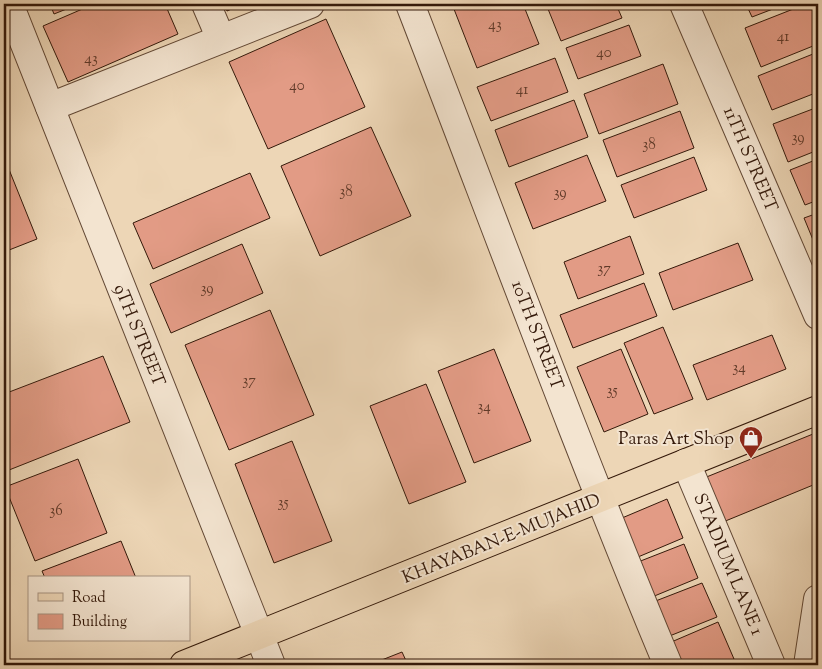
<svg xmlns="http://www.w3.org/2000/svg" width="822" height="669" viewBox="0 0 822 669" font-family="'Sorts Mill Goudy',serif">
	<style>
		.building { fill: #e29b85; stroke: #34190a }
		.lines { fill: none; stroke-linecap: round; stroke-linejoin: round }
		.minor-casing { stroke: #624835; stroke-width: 30 }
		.major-casing { stroke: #34190a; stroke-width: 30 }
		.minor { stroke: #f3e4d0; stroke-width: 28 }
		.major { stroke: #edd6b6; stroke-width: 28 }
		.labels { text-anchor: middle; stroke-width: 4; stroke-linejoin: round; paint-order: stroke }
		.number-label { font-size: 15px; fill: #603a29 }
		.street-label { font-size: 18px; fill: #34190a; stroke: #f3e4d0 }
		.poi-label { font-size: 18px; fill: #34190a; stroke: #f3e4d0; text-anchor: end }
	</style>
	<rect width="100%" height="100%" fill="#edd6b6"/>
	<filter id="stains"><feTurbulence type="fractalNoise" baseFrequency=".004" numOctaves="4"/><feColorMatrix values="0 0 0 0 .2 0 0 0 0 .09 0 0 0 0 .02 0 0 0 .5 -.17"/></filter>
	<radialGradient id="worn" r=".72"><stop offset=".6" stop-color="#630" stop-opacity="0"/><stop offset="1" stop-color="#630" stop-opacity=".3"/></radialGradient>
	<g class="building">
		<polygon points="50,4 79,4 54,14"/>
		<polygon points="94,4 165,4 178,34 68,82 43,26"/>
		<polygon points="224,4 243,4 227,11"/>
		<polygon points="452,4 523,4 539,44 477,68"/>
		<polygon points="546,4 616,4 622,18 561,41"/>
		<polygon points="746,4 786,4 752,17"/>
		<polygon points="806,4 812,4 818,21 818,44 761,67 745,28"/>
		<polygon points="326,19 365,107 268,149 229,62"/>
		<polygon points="629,25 641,56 578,79 566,48"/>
		<polygon points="818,52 818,92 772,110 758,76"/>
		<polygon points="555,58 568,92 491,121 477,87"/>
		<polygon points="663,64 678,104 599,134 584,94"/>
		<polygon points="574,100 588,137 509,167 495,130"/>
		<polygon points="818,107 818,150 788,162 773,124"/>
		<polygon points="680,111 694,148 617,177 603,140"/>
		<polygon points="371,127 411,216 320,256 281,166"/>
		<polygon points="587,155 606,201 533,229 515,183"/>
		<polygon points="4,157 37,239 4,252"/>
		<polygon points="694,157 707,190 634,218 621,185"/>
		<polygon points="818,159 818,200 805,205 790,170"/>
		<polygon points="250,173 270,218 153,269 133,223"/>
		<polygon points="818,213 818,252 804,218"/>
		<polygon points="630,236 644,274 578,299 564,262"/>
		<polygon points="738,243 753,280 673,310 659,273"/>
		<polygon points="242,244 263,293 171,333 150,284"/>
		<polygon points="644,283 657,316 573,348 560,315"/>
		<polygon points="270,310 314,415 229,450 185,345"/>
		<polygon points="663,327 693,399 654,414 624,343"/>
		<polygon points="772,335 786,369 707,400 693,365"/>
		<polygon points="494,349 531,441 474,463 438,371"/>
		<polygon points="621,349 648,414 604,432 577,367"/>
		<polygon points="103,356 130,422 4,472 4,394"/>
		<polygon points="426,384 466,482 409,504 370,406"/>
		<polygon points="818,432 818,483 723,522 704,478"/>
		<polygon points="292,441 332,541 274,563 235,464"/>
		<polygon points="78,459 107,533 35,561 5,487"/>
		<polygon points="667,499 683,538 638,557 622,518"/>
		<polygon points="121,541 136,578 45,578 42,571"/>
		<polygon points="684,544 698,578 652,597 638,562"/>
		<polygon points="702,583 717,617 667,637 653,602"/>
		<polygon points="718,622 734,659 718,665 678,665 669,643"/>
		<polygon points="402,652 408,665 369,665"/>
	</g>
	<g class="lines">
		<g class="minor-casing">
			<g id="minor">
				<polyline points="9,4 271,665"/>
				<polyline points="206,4 221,39"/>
				<path d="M 410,4 C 495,224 577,447 668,665"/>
				<polyline points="684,4 818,315"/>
				<polyline points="50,107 310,4"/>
				<polyline points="686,463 771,665"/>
				<polyline points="808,665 818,599"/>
			</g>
		</g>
		<g class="major-casing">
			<polyline id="major" points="184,665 818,410"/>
		</g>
		<use href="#minor" class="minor"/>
		<use href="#major" class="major"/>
	</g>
	<defs>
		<g id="shop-pin" transform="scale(1.25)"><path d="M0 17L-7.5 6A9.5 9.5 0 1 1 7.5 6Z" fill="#8f2418" stroke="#f3e4d0"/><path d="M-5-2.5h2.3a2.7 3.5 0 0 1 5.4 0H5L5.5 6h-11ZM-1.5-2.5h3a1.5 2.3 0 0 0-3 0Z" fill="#fff"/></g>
	</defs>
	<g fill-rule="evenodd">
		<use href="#shop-pin" x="751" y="438"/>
	</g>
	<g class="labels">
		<g class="number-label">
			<text x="495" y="29">43</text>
			<text x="783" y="41">41</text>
			<text x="604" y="57">40</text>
			<text x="91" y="63">43</text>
			<text x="297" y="90">40</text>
			<text x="522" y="94">41</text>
			<text x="798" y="142">39</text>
			<text x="649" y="149">38</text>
			<text x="346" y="196">38</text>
			<text x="560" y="197">39</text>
			<text x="604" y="273">37</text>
			<text x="207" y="293">39</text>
			<text x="739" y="372">34</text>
			<text x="249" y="385">37</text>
			<text x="612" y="395">35</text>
			<text x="484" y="411">34</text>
			<text x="283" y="507">35</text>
			<text x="56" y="515">36</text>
		</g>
		<g class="street-label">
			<text transform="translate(751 159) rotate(67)" y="6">11TH STREET</text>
			<text transform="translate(140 335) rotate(68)" y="6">9TH STREET</text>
			<text transform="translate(538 335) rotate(69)" y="6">10TH STREET</text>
			<text transform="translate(501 538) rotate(-22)" y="6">KHAYABAN-E-MUJAHID</text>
			<text transform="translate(729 564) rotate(67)" y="6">STADIUM LANE 1</text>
		</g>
		<g class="poi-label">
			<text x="734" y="444">Paras Art Shop</text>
		</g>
	</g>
	<rect width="822" height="669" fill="none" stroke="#edd6b6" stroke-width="20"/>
	<rect x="5" y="5" width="812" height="659" fill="none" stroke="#34190a" stroke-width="2.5"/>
	<rect x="10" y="10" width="802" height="649" fill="none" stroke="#34190a"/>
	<rect x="28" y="576" width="162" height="65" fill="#f3e4d0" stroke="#a79381"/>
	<rect x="38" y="593" width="25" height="8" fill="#edd6b6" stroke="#a79381"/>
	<text x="72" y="602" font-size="15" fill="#34190a">Road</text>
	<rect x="38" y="614" width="25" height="15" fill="#e29b85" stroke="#a79381"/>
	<text x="72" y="626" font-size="15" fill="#34190a">Building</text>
	<rect width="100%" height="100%" filter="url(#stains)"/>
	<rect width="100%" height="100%" fill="url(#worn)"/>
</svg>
